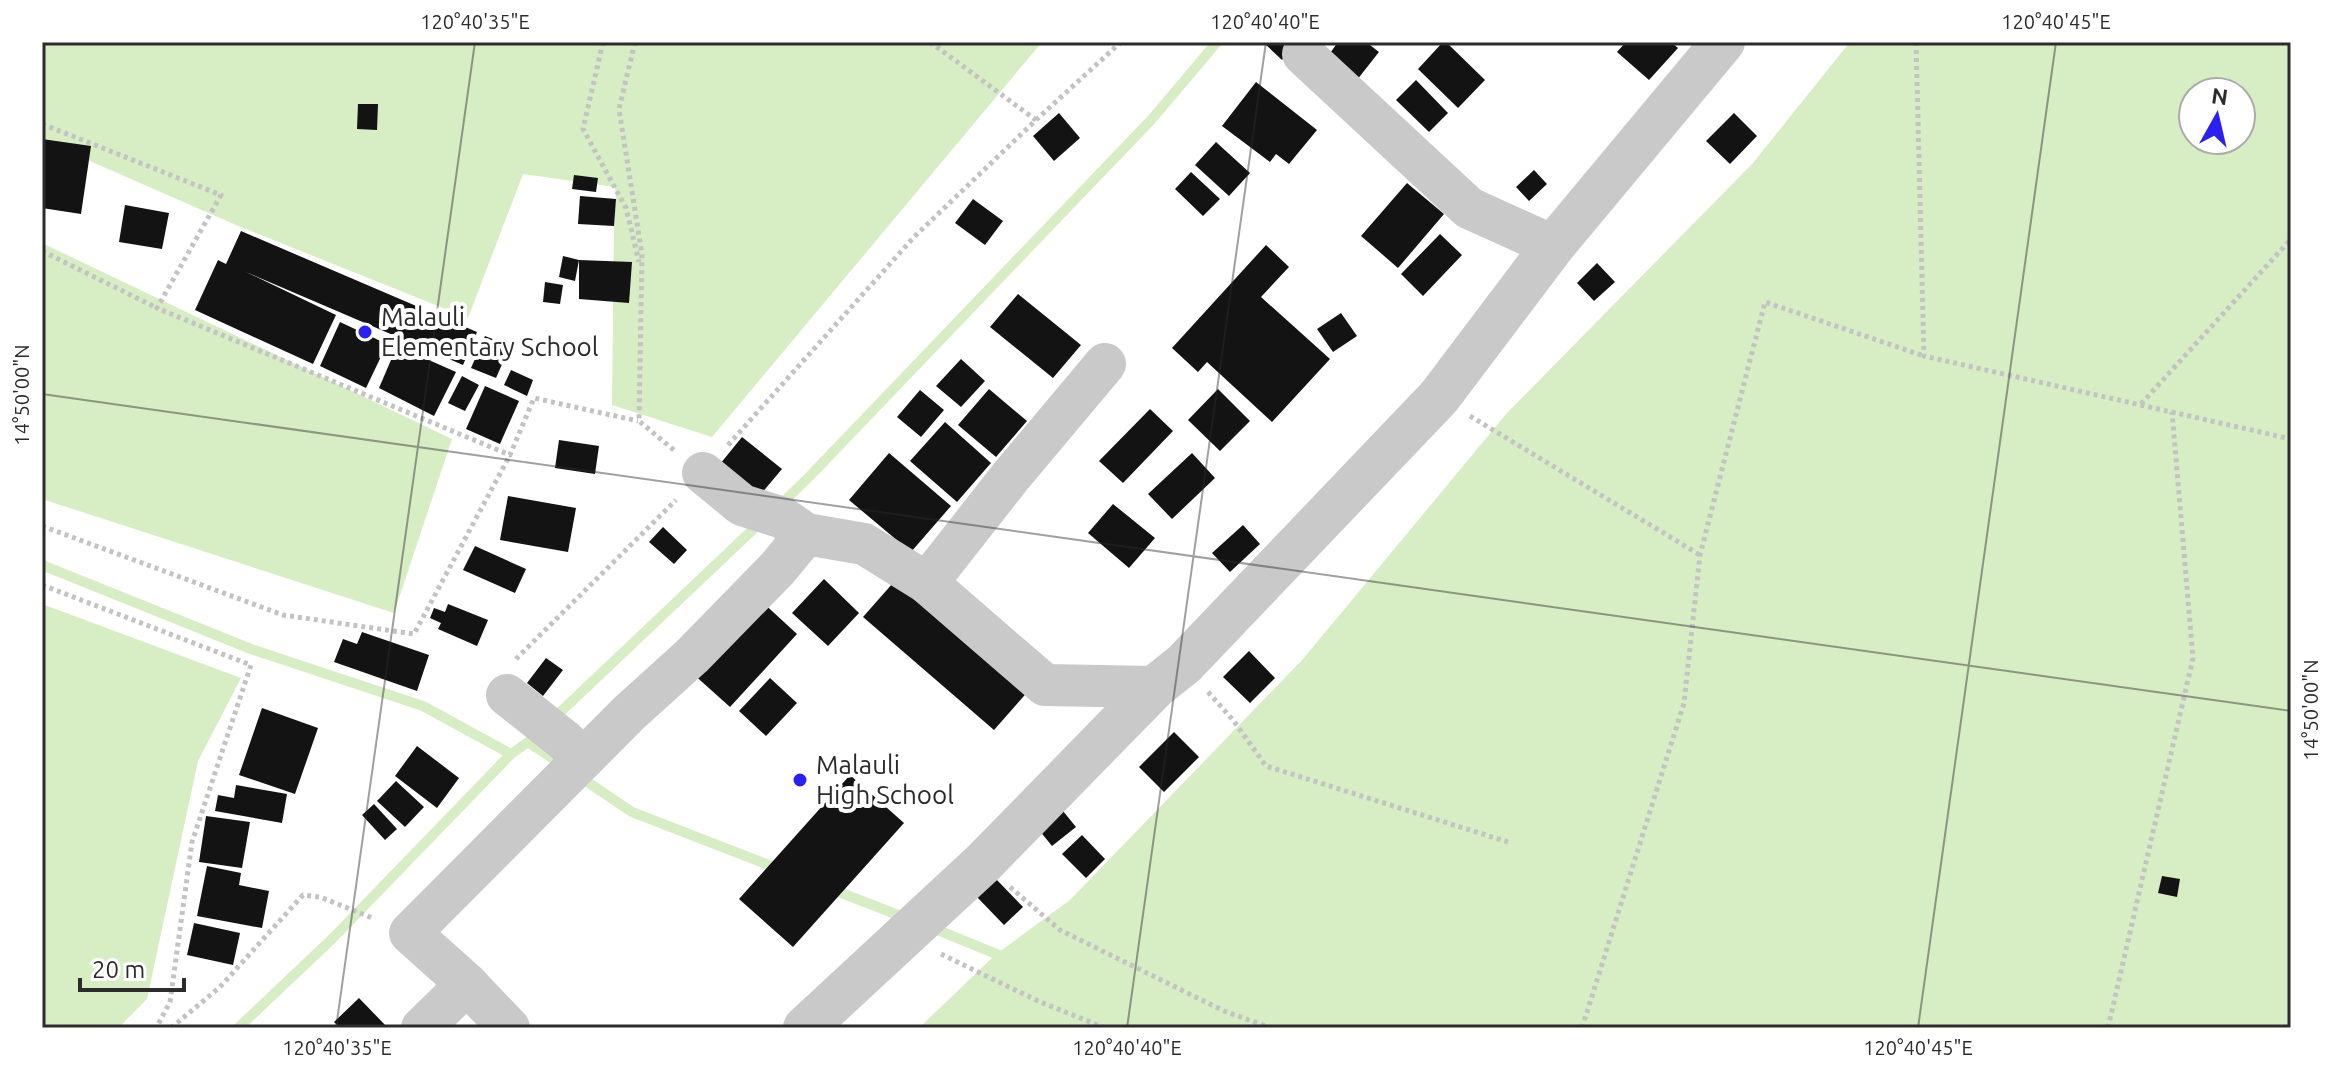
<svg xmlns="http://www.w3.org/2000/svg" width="2333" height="1070" viewBox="0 0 2333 1070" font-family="Ubuntu,sans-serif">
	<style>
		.water { fill: #d7edc3; fill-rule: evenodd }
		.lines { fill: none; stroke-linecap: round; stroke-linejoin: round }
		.stream { stroke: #d7edc3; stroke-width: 10 }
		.building { fill: #131313 }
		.path { stroke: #c3c3c3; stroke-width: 5; stroke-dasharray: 4 4; stroke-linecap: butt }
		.minor { stroke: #c9c9c9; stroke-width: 42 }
		.tertiary { stroke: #c9c9c9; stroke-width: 44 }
		.ticks { fill: none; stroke: #2c2c2c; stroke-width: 2; stroke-opacity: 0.45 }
		.poi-dot { fill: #2b20f2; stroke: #fff; stroke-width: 3 }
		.labels { text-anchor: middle; stroke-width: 8; stroke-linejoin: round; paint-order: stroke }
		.poi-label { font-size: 26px; fill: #2c2c2c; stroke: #fff; text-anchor: start }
		.neatline { fill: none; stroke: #2c2c2c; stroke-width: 3 }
		.ticks-label { font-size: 20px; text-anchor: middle; fill: #2c2c2c }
	</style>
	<rect width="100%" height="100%" fill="#fff"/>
	<g class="water">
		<polygon points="42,42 1042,42 712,437 612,405 614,226 616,199 615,187 523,174 468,318 236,225 42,140"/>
		<path d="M 1850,42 L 2291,42 L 2291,1028 L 919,1028 L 995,955 L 1070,900 L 1303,659 L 1507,413 L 1753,163 ZM 2193,92 L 2241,92 L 2241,140 L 2193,140 Z"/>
		<polygon points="42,243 452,439 394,613 42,499"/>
		<polygon points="42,604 241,678 198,761 147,999 118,1028 42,1028"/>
	</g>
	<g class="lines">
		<g class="stream">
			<polyline points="780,505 808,478 1152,119 1217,42"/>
			<polyline points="42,565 251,649 423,706 511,754 528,742 564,766"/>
			<polyline points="553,719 762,521"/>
			<polyline points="580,777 632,812 779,869"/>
			<polyline points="831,889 906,918"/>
			<polyline points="928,926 1006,958"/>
			<polyline points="238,1028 333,938 511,754"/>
		</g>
	</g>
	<g class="building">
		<polygon points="1263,42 1300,42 1282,60"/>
		<polygon points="1338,42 1366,42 1379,52 1353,85 1323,63"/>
		<polygon points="1443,42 1446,42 1485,80 1458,108 1418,69"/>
		<polygon points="1626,42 1671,42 1678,48 1649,80 1617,52"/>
		<polygon points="1416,80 1448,113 1429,132 1396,100"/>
		<polygon points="1256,82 1317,130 1289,164 1276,154 1270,162 1222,126"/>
		<polygon points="358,104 378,104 377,130 357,129"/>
		<polygon points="1059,113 1080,138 1054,161 1033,136"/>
		<polygon points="1734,113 1757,136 1730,164 1706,141"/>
		<polygon points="42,139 91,146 81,214 42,208"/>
		<polygon points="1216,142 1250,173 1229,196 1195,165"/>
		<polygon points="1534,170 1547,184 1529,201 1516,187"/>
		<polygon points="1191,172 1220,199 1203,216 1175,189"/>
		<polygon points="574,175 598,178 596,192 572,189"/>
		<polygon points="1407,183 1444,214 1398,268 1361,236"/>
		<polygon points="580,196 616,199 614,226 578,224"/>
		<polygon points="973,199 1003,221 985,245 955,223"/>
		<polygon points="125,205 169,213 162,249 119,242"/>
		<polygon points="241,231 477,332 463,365 246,272 336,315 313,364 195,310 218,260 226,264"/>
		<polygon points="1440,234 1462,255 1423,296 1401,274"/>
		<polygon points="1266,245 1289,267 1261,297 1330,359 1272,422 1207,362 1198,372 1172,348"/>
		<polygon points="563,256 579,260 575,281 559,277"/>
		<polygon points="579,260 632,262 629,303 579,299"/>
		<polygon points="1597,263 1615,282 1594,301 1577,283"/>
		<polygon points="545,282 563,285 560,304 543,302"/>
		<polygon points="1018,294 1081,345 1053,378 990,327"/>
		<polygon points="1341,313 1357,336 1333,352 1317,329"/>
		<polygon points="340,322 387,344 366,388 320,366"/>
		<polygon points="485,336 510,346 496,378 471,368"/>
		<polygon points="397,346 456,372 434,416 379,388"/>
		<polygon points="961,359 985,381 961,407 936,386"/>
		<polygon points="511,370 533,380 527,396 504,385"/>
		<polygon points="462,376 479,385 465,411 448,403"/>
		<polygon points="485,386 519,401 500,444 466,429"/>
		<polygon points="989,389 1027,421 996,457 958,425"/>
		<polygon points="1218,389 1250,421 1220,451 1188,420"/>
		<polygon points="920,390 944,410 921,437 897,417"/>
		<polygon points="1150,409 1173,431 1123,483 1099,461"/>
		<polygon points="945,422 991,463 957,502 910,461"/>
		<polygon points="742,437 782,469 755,501 716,469"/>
		<polygon points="559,440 599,446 595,474 555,468"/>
		<polygon points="889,453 951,506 911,552 849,500"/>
		<polygon points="1192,453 1215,478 1172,519 1148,494"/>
		<polygon points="508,496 576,508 568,552 500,540"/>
		<polygon points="1113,504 1155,538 1129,568 1088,533"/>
		<polygon points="1243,525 1260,544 1230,572 1212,553"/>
		<polygon points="663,527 687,550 674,564 649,542"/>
		<polygon points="475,546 526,569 515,593 463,570"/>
		<polygon points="900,575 1031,688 994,730 863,617"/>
		<polygon points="824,579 859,613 828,646 792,613"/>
		<polygon points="758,598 797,634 730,707 691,672"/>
		<polygon points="448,604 488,620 477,646 438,629 441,623 430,618 434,608 445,612"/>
		<polygon points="362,632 429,655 417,691 334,662 343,639 357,644"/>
		<polygon points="1249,651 1275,678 1250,703 1223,677"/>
		<polygon points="546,658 563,670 543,696 527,683"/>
		<polygon points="770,678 797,703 766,736 739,711"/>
		<polygon points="262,708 318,728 295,794 239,775"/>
		<polygon points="1174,732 1199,757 1164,792 1139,767"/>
		<polygon points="417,746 459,778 437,808 395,776"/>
		<polygon points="850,775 904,823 793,947 739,899"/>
		<polygon points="396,781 424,807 405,827 377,801"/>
		<polygon points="236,785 287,794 282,823 215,811 218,795 234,798"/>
		<polygon points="374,804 397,829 385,840 362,815"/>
		<polygon points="1063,811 1076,827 1052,846 1039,830"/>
		<polygon points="206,816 250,822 242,868 199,862"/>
		<polygon points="1082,835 1105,859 1086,878 1062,854"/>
		<polygon points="207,866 241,873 239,885 269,891 262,928 197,916"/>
		<polygon points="2162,876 2180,879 2177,897 2158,893"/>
		<polygon points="994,877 1023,907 1004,925 975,895"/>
		<polygon points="194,923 240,933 233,965 187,955"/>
		<polygon points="359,998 388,1028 340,1028 334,1022"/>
	</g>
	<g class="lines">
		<g class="path">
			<polyline points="603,42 583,129 626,208 639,262"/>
			<polyline points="635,42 619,109 642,255 639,421 675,451"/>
			<polyline points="930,42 1036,120"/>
			<polyline points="1916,42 1924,356 2291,439"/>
			<polyline points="42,124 221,195 157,308 510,455 534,398 638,421"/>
			<polyline points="42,251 157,308"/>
			<polyline points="2141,404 2291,239"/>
			<polyline points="1470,416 1700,555"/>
			<polyline points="728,445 914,237 1036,120 1121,42"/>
			<polyline points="42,526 283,615 414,634 510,455"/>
			<polyline points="42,585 251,665 192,842 170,1002 156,1028"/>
			<polyline points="516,659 676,500"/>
			<polyline points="1208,692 1233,720 1266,766 1508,842"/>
			<polyline points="1010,887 1060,930 1224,1011 1271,1028"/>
			<polyline points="941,954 1038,1001 1105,1028"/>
			<polyline points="171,1028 220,987 303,895 320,897 375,919"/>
			<polyline points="1582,1028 1684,703 1700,555 1765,302 1924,356"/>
			<polyline points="2108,1028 2193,658 2172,412"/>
		</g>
		<g class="minor">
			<polyline points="1303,54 1469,208 1553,246"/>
			<polyline points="806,534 864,544 927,583 1011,476 1105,364"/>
			<polyline points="927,583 1045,685 1155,687"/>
			<polyline points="507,695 565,741 583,759"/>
			<polyline points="422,1028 467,984"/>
			<polyline points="509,1028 467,984 410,933 629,713 692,656 777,569 806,534 783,518 742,505 703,473"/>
		</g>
		<polyline class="tertiary" points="805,1028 983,863 1155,687 1184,664 1439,397 1553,246 1723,42"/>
	</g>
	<path class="ticks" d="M 42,394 L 2291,711M 336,1028 L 475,42M 1127,1028 L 1266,42M 1918,1028 L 2056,42"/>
	<g class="poi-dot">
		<circle cx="365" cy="332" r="8"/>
		<circle cx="800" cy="780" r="8"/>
	</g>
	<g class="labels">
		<g class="poi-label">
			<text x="381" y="326">Malauli<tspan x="381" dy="30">Elementary School</tspan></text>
			<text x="816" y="774">Malauli<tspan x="816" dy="30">High School</tspan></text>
		</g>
	</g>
	<rect width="2333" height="1070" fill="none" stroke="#ffffff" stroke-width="88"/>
	<g transform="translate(2217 116) rotate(8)"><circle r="38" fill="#ffffff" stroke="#ababab" stroke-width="2"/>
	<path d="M0-6L14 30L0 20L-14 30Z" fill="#2b20f2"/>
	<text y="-12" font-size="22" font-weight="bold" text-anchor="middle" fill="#2c2c2c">N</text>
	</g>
	<path d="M80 978v12h104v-12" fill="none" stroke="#2c2c2c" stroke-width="4"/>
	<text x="92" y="978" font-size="24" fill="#2c2c2c" stroke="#ffffff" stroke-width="6" paint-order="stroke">20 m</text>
	<rect x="44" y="44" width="2245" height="982" class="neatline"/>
	<g class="ticks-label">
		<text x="475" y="29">120°40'35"E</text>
		<text x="1265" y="29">120°40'40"E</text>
		<text x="2056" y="29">120°40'45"E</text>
		<text transform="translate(22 395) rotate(-90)" y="7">14°50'00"N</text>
		<text transform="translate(2311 710) rotate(-90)" y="7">14°50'00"N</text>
		<text x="337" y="1055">120°40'35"E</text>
		<text x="1127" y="1055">120°40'40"E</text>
		<text x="1918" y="1055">120°40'45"E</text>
	</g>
</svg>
